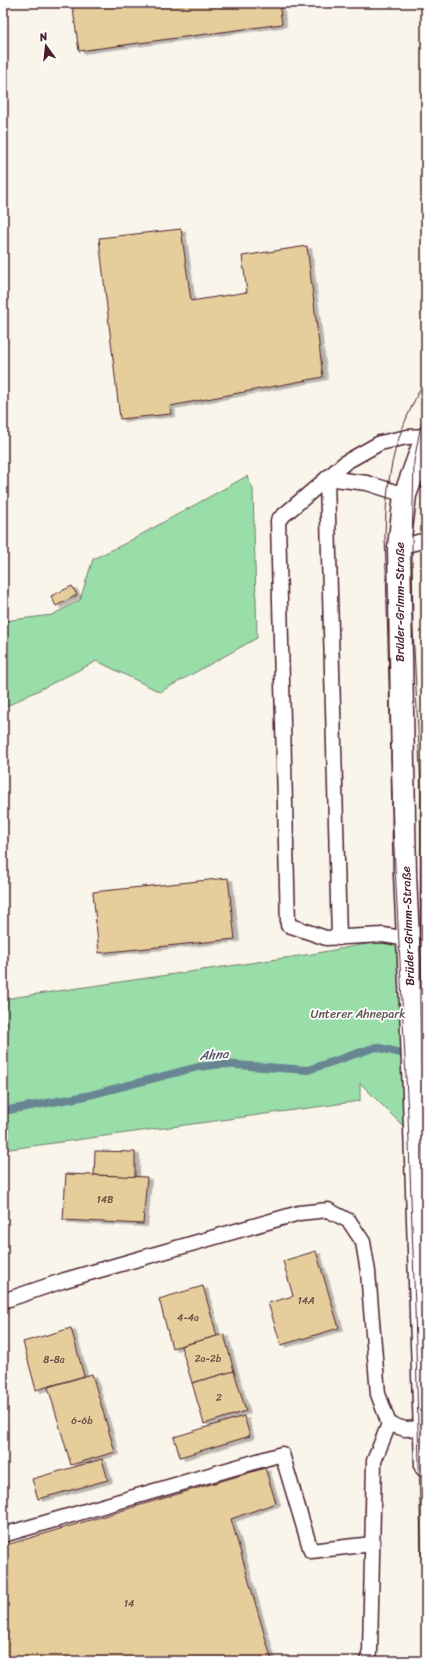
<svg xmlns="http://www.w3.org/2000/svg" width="429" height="1664" viewBox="0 0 429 1664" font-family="Sriracha,sans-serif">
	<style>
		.green { fill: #99dda9; stroke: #727e6a }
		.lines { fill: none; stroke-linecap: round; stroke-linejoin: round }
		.stream { stroke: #678593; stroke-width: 8 }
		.building { fill: #e6ce9c; stroke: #4a1f2b; filter: url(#shadow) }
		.service-casing { stroke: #4a1f2b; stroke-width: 17 }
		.tertiary-casing { stroke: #4a1f2b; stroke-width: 25 }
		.service { stroke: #fff; stroke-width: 14 }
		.tertiary { stroke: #fff; stroke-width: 22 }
		.tram { stroke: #4a1f2b; stroke-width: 1 }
		.labels { text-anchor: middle; stroke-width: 3.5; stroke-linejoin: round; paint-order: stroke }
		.number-label { font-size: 10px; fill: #714b47 }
		.street-label { font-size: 12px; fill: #4a1f2b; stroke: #fff }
		.park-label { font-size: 12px; fill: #625851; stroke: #fff }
		.water-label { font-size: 13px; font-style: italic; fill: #5b5a68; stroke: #fff }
	</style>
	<defs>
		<filter id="shadow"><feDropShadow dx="4.5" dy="2.5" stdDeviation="0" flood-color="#0004"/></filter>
	</defs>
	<rect width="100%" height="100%" fill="#faf5eb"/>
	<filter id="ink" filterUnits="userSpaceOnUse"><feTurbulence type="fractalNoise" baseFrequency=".025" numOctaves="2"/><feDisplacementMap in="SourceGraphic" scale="8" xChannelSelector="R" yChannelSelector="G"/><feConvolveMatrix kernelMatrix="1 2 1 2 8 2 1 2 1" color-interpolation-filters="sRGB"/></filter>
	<g filter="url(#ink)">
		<g class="green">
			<polygon points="247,476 253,489 257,638 160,692 97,661 3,708 3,621 52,615 80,600 93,559 124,544"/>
			<polygon points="426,933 426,1149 360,1083 360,1101 3,1150 3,999 312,954"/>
		</g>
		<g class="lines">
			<polyline class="stream" points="3,1111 86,1096 198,1067 222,1064 308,1070 376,1047 426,1059"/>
		</g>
		<g class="building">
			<polygon points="72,3 279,3 282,24 79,51"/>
			<polygon points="181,229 191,301 247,292 242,256 307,246 323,377 170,406 171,414 120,419 99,238"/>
			<polygon points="72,586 77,595 56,606 51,596"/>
			<polygon points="228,878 235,939 99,953 93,892"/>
			<polygon points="95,1151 135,1152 135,1177 94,1175"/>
			<polygon points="66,1174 147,1177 143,1224 63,1220"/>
			<polygon points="316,1251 339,1328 281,1345 268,1303 293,1296 283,1261"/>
			<polygon points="203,1286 217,1336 172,1348 159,1299"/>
			<polygon points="71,1328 84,1376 36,1390 23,1342"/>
			<polygon points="224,1334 234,1371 192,1383 181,1346"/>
			<polygon points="234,1371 246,1411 204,1424 192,1383"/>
			<polygon points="92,1374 115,1452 71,1465 48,1387"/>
			<polygon points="244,1416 250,1436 180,1457 174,1437"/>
			<polygon points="102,1459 108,1480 38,1499 32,1479"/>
			<polygon points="265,1468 276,1503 231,1519 272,1661 3,1661 3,1546"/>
		</g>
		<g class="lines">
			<g class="service-casing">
				<g id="service">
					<polyline points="399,547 426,540"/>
					<polyline points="339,938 327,478 367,483 405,495"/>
					<polyline points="408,939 383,935 326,938 288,925 278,520 346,462 380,443 407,437 426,436"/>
					<polyline points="3,1301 65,1280 299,1213 328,1210 349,1221 363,1242 368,1272 378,1394 389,1424"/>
					<polyline points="3,1535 282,1454 311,1551 372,1544"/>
					<polyline points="367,1661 370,1652 374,1461 389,1424 405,1429 425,1428"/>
				</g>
			</g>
			<g class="tertiary-casing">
				<polyline id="tertiary" points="426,438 405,495 399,547 405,875 411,1005 426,1466"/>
			</g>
			<use href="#service" class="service"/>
			<use href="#tertiary" class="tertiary"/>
			<g class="tram">
				<polyline points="426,407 423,414 414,461 412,548 413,628 421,789 420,1004 426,1279"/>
				<path d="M 424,1661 L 415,1308 L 408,1116 L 393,828 L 385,535 C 386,503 388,469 399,438 C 406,417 416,397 426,377"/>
			</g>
		</g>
	</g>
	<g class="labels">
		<g class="number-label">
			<text x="105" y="1203">14B</text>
			<text x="306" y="1304">14A</text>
			<text x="188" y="1321">4-4a</text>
			<text x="208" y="1362">2a-2b</text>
			<text x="54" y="1363">8-8a</text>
			<text x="219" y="1401">2</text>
			<text x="82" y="1424">6-6b</text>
			<text x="129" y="1607">14</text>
		</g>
		<g class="street-label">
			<text transform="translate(400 602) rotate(-90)" y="4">Brüder-Grimm-Straße</text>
			<text transform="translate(408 926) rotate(-92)" y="4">Brüder-Grimm-Straße</text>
		</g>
		<g class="park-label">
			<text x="358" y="1018">Unterer Ahnepark</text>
		</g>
		<g class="water-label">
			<text transform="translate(214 1054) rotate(-4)" y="5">Ahna</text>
		</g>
	</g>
	<rect width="429" height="1664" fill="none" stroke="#fff" stroke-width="16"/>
	<rect x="8" y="8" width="413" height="1648" fill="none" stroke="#4a1f2b" stroke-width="1.5" filter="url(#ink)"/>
	<g transform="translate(46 46) rotate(345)" stroke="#ffffff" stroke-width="3" paint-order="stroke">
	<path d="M0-3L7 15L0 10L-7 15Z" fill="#4a1f2b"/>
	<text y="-6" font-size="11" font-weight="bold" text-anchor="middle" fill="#4a1f2b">N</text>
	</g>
</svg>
